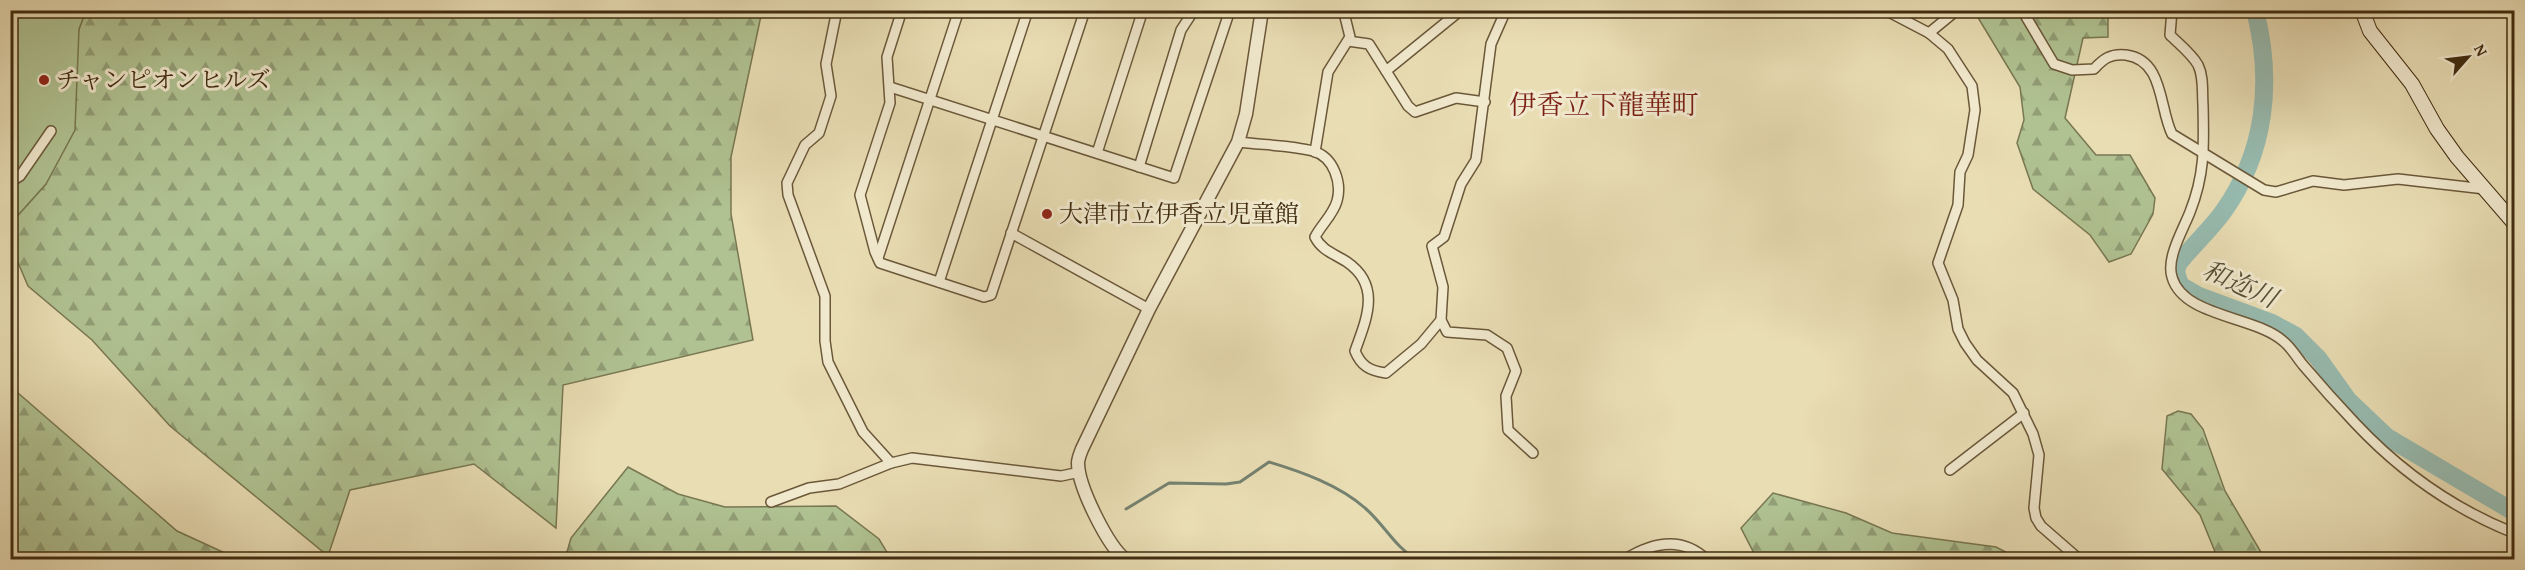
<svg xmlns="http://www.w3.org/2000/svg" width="2525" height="570" viewBox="0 0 2525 570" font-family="'Gentium Book Plus','Noto Serif JP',serif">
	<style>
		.forest { fill: url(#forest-firs); stroke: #787751; stroke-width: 1.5 }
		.pitch { fill: #b0c292; stroke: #787751; stroke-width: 1.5 }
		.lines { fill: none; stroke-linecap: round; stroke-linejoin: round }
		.stream { stroke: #758270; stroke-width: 3 }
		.river { stroke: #97bbb0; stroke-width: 18 }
		.minor-casing { stroke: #6b5839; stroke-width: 12 }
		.tertiary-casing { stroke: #6b5839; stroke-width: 15 }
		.secondary-casing { stroke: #412c10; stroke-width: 16 }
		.minor { stroke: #f1e9ce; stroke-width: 9 }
		.tertiary { stroke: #f1e9ce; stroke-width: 12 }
		.secondary { stroke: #f1e9ce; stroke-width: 14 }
		.poi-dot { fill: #8f2418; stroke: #f1e9ce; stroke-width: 2 }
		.labels { text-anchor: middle; stroke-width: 6; stroke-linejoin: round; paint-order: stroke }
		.poi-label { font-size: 24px; fill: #412c10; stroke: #f1e9ce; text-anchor: start }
		.water-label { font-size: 26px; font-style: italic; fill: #565038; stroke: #f1e9ce }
		.quarter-label { font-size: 27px; fill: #7a1f14; stroke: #f1e9ce }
	</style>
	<defs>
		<pattern id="forest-firs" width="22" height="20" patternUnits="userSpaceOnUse" patternTransform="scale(1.5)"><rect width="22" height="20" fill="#b0c292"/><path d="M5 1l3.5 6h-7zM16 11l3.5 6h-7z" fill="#919e76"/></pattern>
	</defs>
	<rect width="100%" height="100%" fill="#e9ddb4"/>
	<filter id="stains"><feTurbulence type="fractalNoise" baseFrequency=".00333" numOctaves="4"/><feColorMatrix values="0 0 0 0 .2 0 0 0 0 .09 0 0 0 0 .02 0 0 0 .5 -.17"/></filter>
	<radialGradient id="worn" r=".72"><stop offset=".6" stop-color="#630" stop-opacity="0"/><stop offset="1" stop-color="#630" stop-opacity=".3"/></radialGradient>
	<g class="forest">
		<polygon points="2105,10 2108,14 2108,37 2083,38 2065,118 2096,155 2130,155 2155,198 2153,214 2131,254 2109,262 2090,235 2033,189 2017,143 2024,120 2020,87 1974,11"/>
		<polygon points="86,11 762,11 731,157 731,214 753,340 563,385 556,528 474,464 350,490 328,556 170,426 92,340 28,286 11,246 11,223 46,184 79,29"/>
		<polygon points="10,386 177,531 238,559 11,559"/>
		<polygon points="2178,411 2191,414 2203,429 2225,491 2265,559 2218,559 2200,515 2162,469 2167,416"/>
		<polygon points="628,467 678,494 725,507 836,506 879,539 891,559 565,559 571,538"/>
		<polygon points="1773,493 1846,513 1892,533 1996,547 2019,559 1757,559 1741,528"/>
	</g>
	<polygon class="pitch" points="11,11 86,11 79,29 75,130 46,184 11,223"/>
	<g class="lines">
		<path class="stream" d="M 1126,509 L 1169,483 L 1226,484 L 1240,482 L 1269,462 C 1302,472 1339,485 1365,508 C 1384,524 1395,548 1418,560"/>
		<path class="river" d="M 2255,10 C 2273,81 2266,152 2223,212 C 2210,230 2192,246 2178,264 L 2176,272 L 2180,285 L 2199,296 L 2272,323 L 2296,336 L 2318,358 L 2348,400 L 2387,437 L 2514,512"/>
		<g class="minor-casing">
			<g id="minor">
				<polyline points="837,10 826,64 831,96 819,133 805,145 787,183 788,195 825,296 825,341 828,362 863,432 891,463 912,458 1061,476 1080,472"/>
				<polyline points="902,10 887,57 890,103 860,195 875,252 880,263 984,297 991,295 1085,10"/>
				<polyline points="1506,10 1491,44 1476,160 1461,184 1444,237 1432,246 1443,287 1441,320 1447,332 1487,335 1507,348 1516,371 1506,396 1508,430 1533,453"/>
				<polyline points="1885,10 1929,33 1957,10"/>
				<path d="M 2022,10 L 2054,64 L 2072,70 L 2094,69 C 2103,59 2111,53 2126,55 C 2164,60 2159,108 2172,134 L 2264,190 L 2276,192 L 2313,181 L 2344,185 L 2398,179 L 2485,189"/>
				<path d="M 2172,10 L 2170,35 C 2179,44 2192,54 2198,65 C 2204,77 2202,92 2203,105 C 2204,146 2205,174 2190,212 C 2183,230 2166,258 2172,277 C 2183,317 2255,316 2283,341 C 2291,347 2297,358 2303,365 C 2320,385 2337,404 2355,423 C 2400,471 2454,509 2514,533"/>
				<polyline points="1929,33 1948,49 1972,86 1975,110 1968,155 1960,172 1958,205 1938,263 1953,300 1958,329 1965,343 1977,360 2013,393 2033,434 2039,455 2034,508 2036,518 2041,526 2080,560"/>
				<polyline points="1348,41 1369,44 1408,106 1415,112 1456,98 1485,102"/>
				<polyline points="1386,71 1461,10"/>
				<polyline points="890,87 1174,178 1230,10"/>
				<path d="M 1238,142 C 1262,145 1290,145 1313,151 C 1334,157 1342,183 1337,201 C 1333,215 1321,225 1315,237 C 1322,251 1335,254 1347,262 C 1382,286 1366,320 1355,351 C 1361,366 1370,371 1386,373 L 1421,344 L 1441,320"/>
				<polyline points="1315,152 1328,72 1350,37 1344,13"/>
				<polyline points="1097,153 1143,10"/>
				<polyline points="1139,167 1181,30 1194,10"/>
				<polyline points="10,182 20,176 51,131"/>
				<polyline points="1011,233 1149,309"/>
				<polyline points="878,258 959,10"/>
				<polyline points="939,282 1028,10"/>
				<polyline points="1950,470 2024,413"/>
				<polyline points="771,502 809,488 839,484 891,463"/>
				<path d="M 1624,560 C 1651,543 1681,535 1707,560"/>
			</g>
		</g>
		<g class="tertiary-casing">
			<path id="tertiary" d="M 1126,560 C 1108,547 1078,486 1078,463 C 1078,459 1080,454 1082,449 L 1149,309 L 1238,142 L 1246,114 L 1262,10"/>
		</g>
		<g class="secondary-casing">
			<polyline id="secondary" points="2362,10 2370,31 2412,84 2437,129 2457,157 2514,223"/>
		</g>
		<use href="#minor" class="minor"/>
		<use href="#tertiary" class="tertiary"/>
		<use href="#secondary" class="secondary"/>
	</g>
	<g class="poi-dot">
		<circle cx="44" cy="80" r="6"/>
		<circle cx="1047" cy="214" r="6"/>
	</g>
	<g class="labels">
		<g class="poi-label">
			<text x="56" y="88">チャンピオンヒルズ</text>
			<text x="1059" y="222">大津市立伊香立児童館</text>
		</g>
		<g class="water-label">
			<text transform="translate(2240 284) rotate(24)" y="9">和迩川</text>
		</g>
		<g class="quarter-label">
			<text x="1604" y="114">伊香立下龍華町</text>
		</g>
	</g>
	<rect width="2525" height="570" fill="none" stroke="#e9ddb4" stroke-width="36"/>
	<rect x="12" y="12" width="2501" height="546" fill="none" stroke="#412c10" stroke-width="3"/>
	<rect x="18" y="18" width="2489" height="534" fill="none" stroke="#412c10" stroke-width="1.5"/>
	<g transform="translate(2468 57) rotate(62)" stroke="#f1e9ce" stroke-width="4.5" paint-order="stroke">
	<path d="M0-4.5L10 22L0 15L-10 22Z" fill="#412c10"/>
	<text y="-9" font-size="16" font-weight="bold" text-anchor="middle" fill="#412c10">N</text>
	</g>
	<rect width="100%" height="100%" filter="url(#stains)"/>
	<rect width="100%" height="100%" fill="url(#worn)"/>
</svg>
